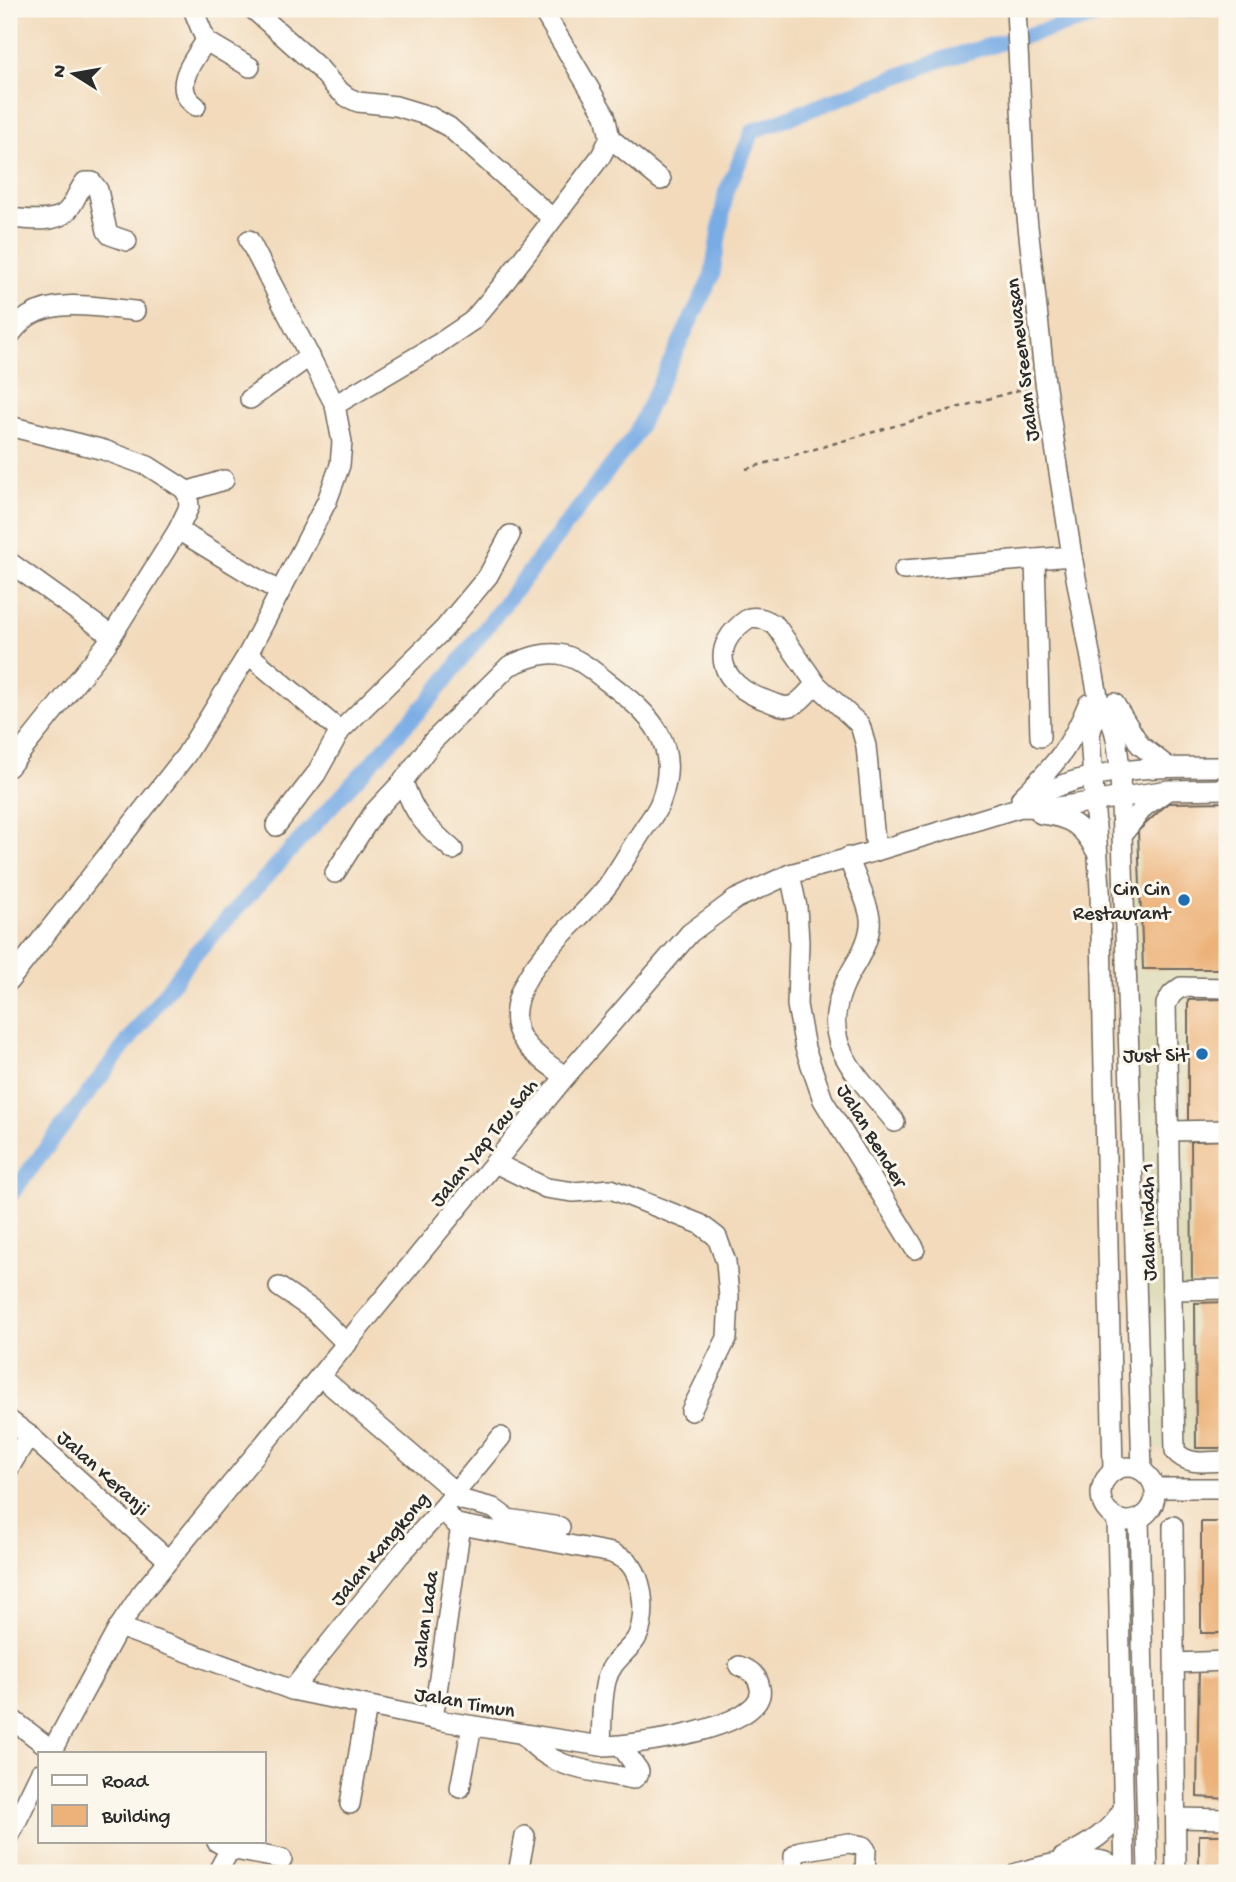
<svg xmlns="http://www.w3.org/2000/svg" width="1236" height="1882" viewBox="0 0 1236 1882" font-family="'Gochi Hand',sans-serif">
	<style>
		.built { fill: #e0ddbb }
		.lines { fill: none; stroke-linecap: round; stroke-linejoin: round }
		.canal { stroke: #78ace5; stroke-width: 16 }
		.building { fill: #edb279 }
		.minor-casing { stroke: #71685d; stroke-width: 22 }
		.path { stroke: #71685d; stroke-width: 2.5; stroke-dasharray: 5 5; stroke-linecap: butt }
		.minor { stroke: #fff; stroke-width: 19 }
		.poi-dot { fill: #1f6fb2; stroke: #fbf7ec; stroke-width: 2.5 }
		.labels { text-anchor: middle; stroke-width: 6; stroke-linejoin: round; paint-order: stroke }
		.street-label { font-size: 21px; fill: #2b2b2b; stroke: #fbf7ec }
		.poi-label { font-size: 21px; fill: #2b2b2b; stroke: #fbf7ec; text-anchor: end }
	</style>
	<rect width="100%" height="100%" fill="#fbf7ec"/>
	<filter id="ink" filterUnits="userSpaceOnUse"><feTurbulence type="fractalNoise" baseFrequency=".0143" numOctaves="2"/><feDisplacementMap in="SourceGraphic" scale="14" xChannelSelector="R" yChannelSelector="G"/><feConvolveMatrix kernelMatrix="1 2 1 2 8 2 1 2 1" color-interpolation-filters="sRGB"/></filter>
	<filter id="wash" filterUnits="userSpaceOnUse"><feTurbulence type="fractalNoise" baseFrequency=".00686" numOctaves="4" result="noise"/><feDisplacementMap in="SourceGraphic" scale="28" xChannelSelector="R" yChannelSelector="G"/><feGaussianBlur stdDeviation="1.57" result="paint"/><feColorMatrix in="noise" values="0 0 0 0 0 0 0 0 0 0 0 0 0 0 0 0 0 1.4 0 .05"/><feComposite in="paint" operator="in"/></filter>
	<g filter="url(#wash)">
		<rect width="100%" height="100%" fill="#f2dabb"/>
		<polygon class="built" points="1169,795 1227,795 1227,1467 1187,1468 1149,1444 1132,831"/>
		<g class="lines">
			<g class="canal">
				<polyline points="1192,9 1196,9"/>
				<polyline points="9,1197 193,956 433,696 634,437 712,276 726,192 753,131 946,58 1122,9"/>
			</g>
		</g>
		<g id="blocks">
			<g class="building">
				<polygon points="1227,802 1227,969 1143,969 1138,831 1168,803"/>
				<polygon points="1227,999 1227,1125 1188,1126 1188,1000"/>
				<polygon points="1227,1140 1227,1284 1192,1284 1191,1141"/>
				<polygon points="1227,1302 1227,1448 1196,1448 1195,1303"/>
				<rect x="1201" y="1522" width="26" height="111"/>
				<polygon points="1199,1667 1227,1667 1227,1799 1197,1797"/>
				<rect x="1199" y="1835" width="28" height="38"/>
			</g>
		</g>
	</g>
	<g filter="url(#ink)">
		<use href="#blocks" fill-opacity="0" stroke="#71685d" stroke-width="2"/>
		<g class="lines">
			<g class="minor-casing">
				<g id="minor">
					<polyline points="193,9 206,41 250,67"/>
					<polyline points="253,9 320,69 336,88 347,97 358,102 396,106 429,116 449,127 552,218"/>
					<polyline points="1016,9 1026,208 1045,382 1072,556 1099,702 1090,735 1100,889 1113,1470"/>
					<path d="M 196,106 C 170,88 193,60 206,41"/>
					<polyline points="610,138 661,180"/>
					<path d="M 9,218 C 24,219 54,224 66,212 C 75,204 77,191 85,182 L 92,182 L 98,190 L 107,231 L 110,235 L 127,241"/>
					<polyline points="249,240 335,405"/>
					<path d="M 9,336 C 15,329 21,321 29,316 C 59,298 102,308 135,311"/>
					<polyline points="250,399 310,356"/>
					<polyline points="9,426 104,450 148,466 184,489 188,496 189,507 178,530 106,645 9,767"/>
					<polyline points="186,492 224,480"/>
					<polyline points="178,530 280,592"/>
					<polyline points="1035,559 1040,737"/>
					<polyline points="9,562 112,636"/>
					<polyline points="904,570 1072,556"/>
					<polyline points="248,654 340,731 444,629 488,576 510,535"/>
					<path d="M 816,684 C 809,691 800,703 791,706 C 783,708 773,703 765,700 C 720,685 706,647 749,618 C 760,616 767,620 776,626 L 816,684 L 860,725 L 866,746 L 876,851"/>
					<path d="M 1099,702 C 1117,725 1117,742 1120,771 L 1142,1470"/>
					<polyline points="1114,703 1140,745 1168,767"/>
					<path d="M 403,781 C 414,816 426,826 453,850"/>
					<path d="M 1021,798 C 1054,766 1071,747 1088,704"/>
					<path d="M 1021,807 C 1076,765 1162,767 1227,767"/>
					<path d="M 1041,814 C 1070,817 1082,825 1096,851"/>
					<polyline points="276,826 316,774 340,731"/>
					<polyline points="1122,835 1144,807 1165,792"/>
					<path d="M 848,857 C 854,874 868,902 870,918 C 872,934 861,955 853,968 C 811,1039 852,1068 895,1122"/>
					<path d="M 335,873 L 374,812 L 403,781 L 433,741 L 509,666 C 554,646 568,650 605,680 C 650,714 683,743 660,803 C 656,813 648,822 643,830 C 631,848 621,867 608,885 C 581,922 509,971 516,1023 C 519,1047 548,1063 565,1077"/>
					<polyline points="790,874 797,907 799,942 797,1005 805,1048 823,1100 915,1249"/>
					<polyline points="9,981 186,755 248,654 327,501 340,465 342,442 335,405 438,344 472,321 501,287 601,156 610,138 605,115 542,9"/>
					<path d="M 1227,988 L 1181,987 L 1172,994 L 1166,1004 L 1175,1451 C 1188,1467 1209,1461 1227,1461"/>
					<polyline points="1168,1131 1227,1130"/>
					<polyline points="495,1163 546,1188 574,1192 611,1189 700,1224 717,1237 726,1262 729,1297 727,1338 691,1411"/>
					<polyline points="279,1287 313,1310 347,1344"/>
					<polyline points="1172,1290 1227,1289"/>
					<polyline points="320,1376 455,1492"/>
					<polyline points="9,1420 29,1435 168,1560"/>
					<circle cx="1128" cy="1494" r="27"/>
					<polyline points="9,1468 29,1435"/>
					<polyline points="1155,1488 1227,1488"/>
					<polyline points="451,1497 493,1508 508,1519 560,1527"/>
					<path d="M 442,1509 L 456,1524 L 612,1553 C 617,1556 623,1558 627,1561 C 645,1577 648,1624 634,1642 C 623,1656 611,1662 606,1681 C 601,1702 602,1725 601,1746"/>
					<polyline points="1117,1519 1125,1873"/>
					<polyline points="1139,1519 1148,1873"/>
					<polyline points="1173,1526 1176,1873"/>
					<path d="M 119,1627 L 292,1690 L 443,1721 L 601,1746 C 629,1746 768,1729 760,1688 C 758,1675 750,1670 739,1666"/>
					<polyline points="1175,1663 1227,1661"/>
					<polyline points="292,1690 400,1555 442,1509 501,1437"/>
					<polyline points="9,1717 52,1750"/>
					<polyline points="433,1719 461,1525"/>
					<path d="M 523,1734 C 553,1771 589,1770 633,1779 L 638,1775 L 639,1771 L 621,1746"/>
					<polyline points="50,1754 119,1627 141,1594 565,1077 690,933 736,899 790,874 876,851 1021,807 1051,808 1169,790 1227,789"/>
					<polyline points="460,1788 472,1726"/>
					<polyline points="350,1804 367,1706"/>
					<polyline points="1176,1818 1227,1819"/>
					<polyline points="9,1837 40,1773"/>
					<polyline points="217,1842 230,1849 282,1859"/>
					<path d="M 1062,1858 C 1086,1845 1109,1834 1123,1809"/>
					<polyline points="217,1873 230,1849"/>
					<polyline points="518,1873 525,1836"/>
					<polyline points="794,1873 794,1856 800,1851 849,1843 863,1846 866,1850 865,1873"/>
					<path d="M 1017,1873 C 1043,1866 1102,1846 1121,1873"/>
				</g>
			</g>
			<polyline class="path" points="746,469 1029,387"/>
			<use href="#minor" class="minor"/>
		</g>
	</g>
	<g class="poi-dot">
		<circle cx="1184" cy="900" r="7"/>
		<circle cx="1202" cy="1054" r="7"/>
	</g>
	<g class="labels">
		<g class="street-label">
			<text transform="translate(1021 360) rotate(-97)" y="7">Jalan Sreenevasan</text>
			<text transform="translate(873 1135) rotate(59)" y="7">Jalan Bender</text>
			<text transform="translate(483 1142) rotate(-51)" y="7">Jalan Yap Tau Sah</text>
			<text transform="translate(1147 1222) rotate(-91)" y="7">Jalan Indah 1</text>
			<text transform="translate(104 1472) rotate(42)" y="7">Jalan Keranji</text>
			<text transform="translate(379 1548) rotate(-50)" y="7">Jalan Kangkong</text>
			<text transform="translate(424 1619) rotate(-82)" y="7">Jalan Lada</text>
			<text transform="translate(465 1701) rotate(10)" y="7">Jalan Timun</text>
		</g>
		<g class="poi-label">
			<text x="1170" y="895">Cin Cin<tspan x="1170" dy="24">Restaurant</tspan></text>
			<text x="1188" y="1061">Just Sit</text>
		</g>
	</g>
	<rect width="1236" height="1882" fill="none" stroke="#fbf7ec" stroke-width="35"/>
	<rect x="38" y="1752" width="228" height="91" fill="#fbf7ec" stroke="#a8a59f" stroke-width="2"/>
	<rect x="52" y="1775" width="35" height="10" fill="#ffffff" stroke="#a8a59f" stroke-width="2"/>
	<text x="102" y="1787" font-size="21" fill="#2b2b2b">Road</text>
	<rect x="52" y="1805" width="35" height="21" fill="#edb279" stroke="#a8a59f" stroke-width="2"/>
	<text x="102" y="1822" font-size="21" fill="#2b2b2b">Building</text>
	<g transform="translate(74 74) rotate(281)" stroke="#fbf7ec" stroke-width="5" paint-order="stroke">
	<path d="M0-5L12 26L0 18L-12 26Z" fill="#2b2b2b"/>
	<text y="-10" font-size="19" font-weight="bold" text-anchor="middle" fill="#2b2b2b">N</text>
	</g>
</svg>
